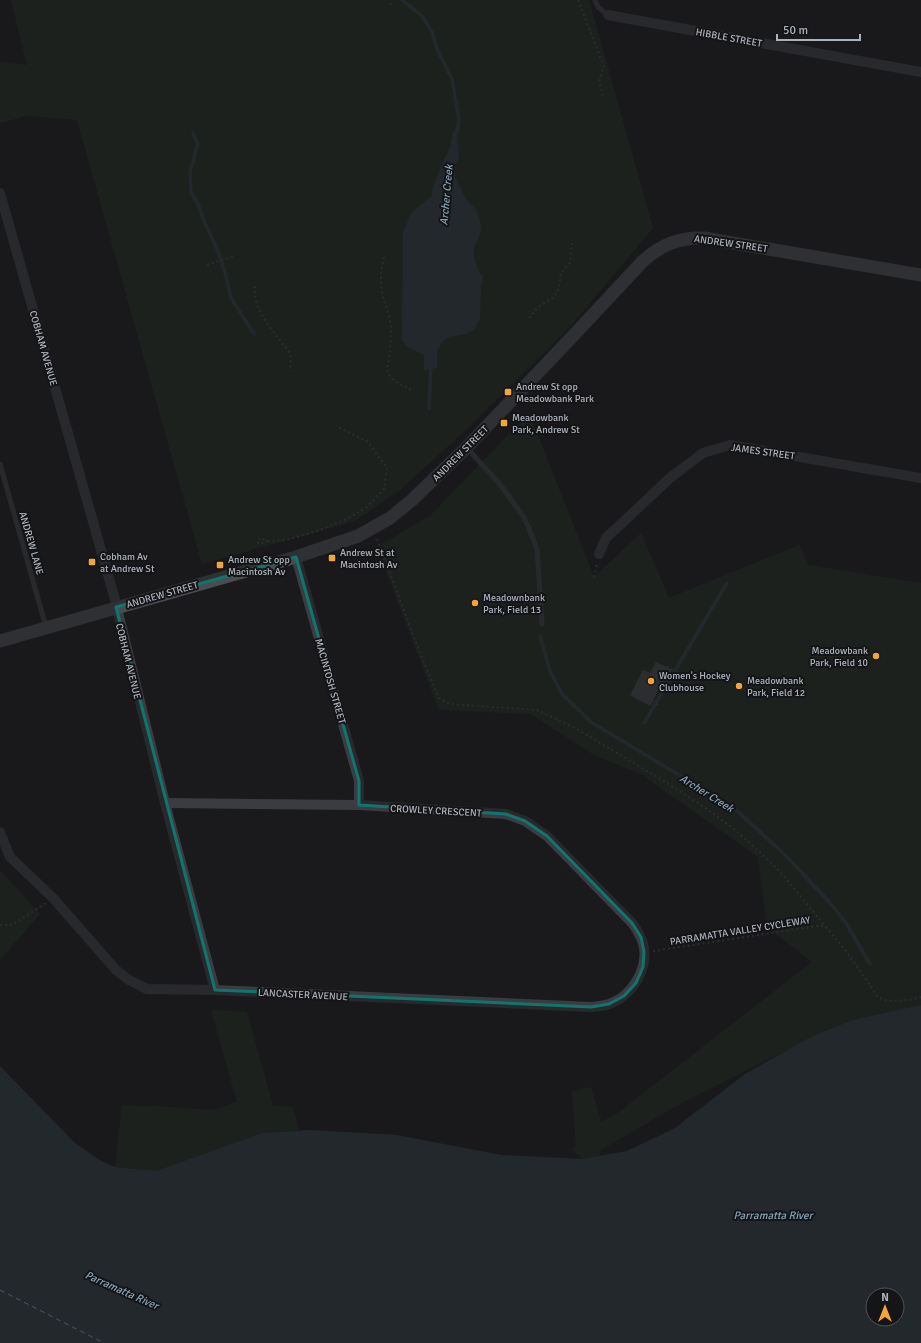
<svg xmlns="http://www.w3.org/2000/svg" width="921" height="1343" viewBox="0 0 921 1343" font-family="Signika,sans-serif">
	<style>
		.green { fill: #212a22 }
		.water { fill: #2f3b41; fill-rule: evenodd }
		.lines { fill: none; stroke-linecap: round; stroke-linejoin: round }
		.stream { stroke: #2f3b41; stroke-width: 3.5 }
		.ferry { stroke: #83a3b6; stroke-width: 1; stroke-dasharray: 5 4; stroke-linecap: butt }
		.building { fill: #444549 }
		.path { stroke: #414348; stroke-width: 2; stroke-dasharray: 2 3; stroke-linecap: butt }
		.service { stroke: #3b3c41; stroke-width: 5 }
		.minor { stroke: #3b3c41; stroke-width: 10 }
		.secondary { stroke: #494c51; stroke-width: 13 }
		.marked { fill: none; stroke: #0f766e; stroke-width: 3; stroke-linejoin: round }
		.poi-dot { fill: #f4a43a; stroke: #151517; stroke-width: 1.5 }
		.labels { text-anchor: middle; stroke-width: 4; stroke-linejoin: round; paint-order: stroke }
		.street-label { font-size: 10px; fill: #acb2bc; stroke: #151517 }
		.poi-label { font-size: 10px; fill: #acb2bc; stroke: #151517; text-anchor: start }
		.water-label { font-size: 11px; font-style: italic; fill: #83a3b6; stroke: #151517 }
	</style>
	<rect width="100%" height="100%" fill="#1a1a1c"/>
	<g class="green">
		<polygon points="11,0 589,0 653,228 570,327 469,427 400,490 355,521 202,564 77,120 27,116 0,123 0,62 27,65"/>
		<polygon points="529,413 594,577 641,533 669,598 799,545 808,565 921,583 921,1005 892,1012 785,1051 678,1105 601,1150 599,1156 582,1159 572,1149 576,1146 572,1091 591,1087 601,1122 619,1112 812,962 767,927 758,857 642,775 594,755 531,714 439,710 377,547 431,515"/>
		<polygon points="0,870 40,914 0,960"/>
		<polygon points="211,1010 247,1012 273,1106 293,1107 299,1130 262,1133 156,1171 115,1167 122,1105 154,1106 213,1110 237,1102"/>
	</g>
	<g class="water">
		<polygon points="457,131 459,158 454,166 455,177 466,199 476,210 481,224 481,232 474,248 474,257 479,272 483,276 481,286 480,318 474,329 466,334 448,337 441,343 437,351 437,368 424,370 424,355 408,347 402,340 403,232 412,212 432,196 433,187 441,167 451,145 453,132"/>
		<path d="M 921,1005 L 921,1343 L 0,1343 L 0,1066 L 74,1142 L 101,1161 L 115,1167 L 156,1171 L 262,1133 L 310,1130 L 397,1135 L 501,1155 L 582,1159 L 627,1151 L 675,1128 L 745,1074 L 811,1037 L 853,1020 ZM 873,1295 L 897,1295 L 897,1319 L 873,1319 Z"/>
	</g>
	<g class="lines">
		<g class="stream">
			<polyline points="402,0 422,16 432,32 437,49 452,79 459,120 456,135"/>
			<polyline points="193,133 198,144 190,172 191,192 198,204 204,221 217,249 225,272 231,298 254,334"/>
			<polyline points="429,408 431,365"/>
			<polyline points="540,636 550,671 562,694 591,722 734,808 787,857 831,904 846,923 870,964"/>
			<polyline points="644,723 727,583"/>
		</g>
		<polyline class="ferry" points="0,1290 104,1343"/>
	</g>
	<polygon class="building" points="656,662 672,670 661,691 659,689 650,706 630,695 643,670 650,673"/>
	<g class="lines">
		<g class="path">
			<polyline points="578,0 604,67 599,81 603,96"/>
			<polyline points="390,5 392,0"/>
			<polyline points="384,257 381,272 381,283 383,298 389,315 391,327 390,354 387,368 389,375 393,380 411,390"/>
			<polyline points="207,265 234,256"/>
			<path d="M 255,286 C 255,289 254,292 255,295 C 256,314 279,338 290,353 L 291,358 L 290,371"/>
			<polyline points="529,318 538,307 554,297 558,290 561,274 570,263 572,243"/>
			<polyline points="377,539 420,653 439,698 450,704 537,710 577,729 662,780 704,807 734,829 764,856 783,875 825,926"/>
			<polyline points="268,541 261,544 258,543 258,539 260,538 268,541 286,540 317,531 345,520 367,507 384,489 387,468 368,442 336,426"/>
			<polyline points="594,577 597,564"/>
			<polyline points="667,666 679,674"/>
			<polyline points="652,701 660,706"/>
			<polyline points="0,925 12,925 46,903"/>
			<polyline points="653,951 817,926 825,926 846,951 878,997 887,1001 910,1000 921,997"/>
		</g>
		<g class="service">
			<polyline points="595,0 598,7 608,15"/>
			<polyline points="467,448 499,483 523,516 528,526 537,549 542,624"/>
			<polyline points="0,464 46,627"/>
		</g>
		<g class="minor">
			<polyline points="608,15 921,72"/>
			<polyline points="0,193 114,596 165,803 215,990"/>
			<polyline points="599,554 606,538 670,478 703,453 730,445 921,478"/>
			<polyline points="296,557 359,781 359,805"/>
			<path d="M 0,832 L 10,857 L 53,898 L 116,970 L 129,980 L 147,989 L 215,990 L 591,1007 C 597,1006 604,1006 609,1004 C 635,995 653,961 640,936 C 638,931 635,927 632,923 L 547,836 L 525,821 L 506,814 L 359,805 L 165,803"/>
		</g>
		<path class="secondary" d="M 0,641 L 296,557 L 358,536 L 390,518 L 412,500 L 467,447 L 572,337 L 643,261 C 661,245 679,237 704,238 L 921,275"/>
	</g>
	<path d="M0 0H921V1343H0ZM 296,557 L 359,781 L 359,805 L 506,814 L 525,821 L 547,836 L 632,923 L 641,937 L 644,952 L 643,967 L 636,983 L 624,996 L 609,1004 L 591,1007 L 215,990 L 116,607 Z" fill="#1a1a1c" fill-opacity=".55" fill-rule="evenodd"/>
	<path class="marked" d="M 296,557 L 359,781 L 359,805 L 506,814 L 525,821 L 547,836 L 632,923 L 641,937 L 644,952 L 643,967 L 636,983 L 624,996 L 609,1004 L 591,1007 L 215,990 L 116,607 Z"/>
	<g class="poi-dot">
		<rect x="504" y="388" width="8" height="8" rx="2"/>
		<rect x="500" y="419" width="8" height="8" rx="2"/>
		<rect x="328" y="554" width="8" height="8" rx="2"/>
		<rect x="88" y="558" width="8" height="8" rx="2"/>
		<rect x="216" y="561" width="8" height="8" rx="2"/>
		<circle cx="475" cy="603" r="4"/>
		<circle cx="876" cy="656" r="4"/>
		<circle cx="651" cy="681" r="4"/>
		<circle cx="739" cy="686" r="4"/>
	</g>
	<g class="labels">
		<g class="street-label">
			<text transform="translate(729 37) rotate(10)" y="4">HIBBLE STREET</text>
			<text transform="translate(731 243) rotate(8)" y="4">ANDREW STREET</text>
			<text transform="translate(44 348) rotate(74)" y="4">COBHAM AVENUE</text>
			<text transform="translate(763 451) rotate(8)" y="4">JAMES STREET</text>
			<text transform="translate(460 453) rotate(-45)" y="4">ANDREW STREET</text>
			<text transform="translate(32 543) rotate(74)" y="4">ANDREW LANE</text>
			<text transform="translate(162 594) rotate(-16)" y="4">ANDREW STREET</text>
			<text transform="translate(129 661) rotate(76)" y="4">COBHAM AVENUE</text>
			<text transform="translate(331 681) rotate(74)" y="4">MACINTOSH STREET</text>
			<text transform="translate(436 810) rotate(3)" y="4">CROWLEY CRESCENT</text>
			<text transform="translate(740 930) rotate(-9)" y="4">PARRAMATTA VALLEY CYCLEWAY</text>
			<text transform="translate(303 994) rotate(3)" y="4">LANCASTER AVENUE</text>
		</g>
		<g class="poi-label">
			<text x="516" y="390">Andrew St opp<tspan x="516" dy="12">Meadowbank Park</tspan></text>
			<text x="512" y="421">Meadowbank<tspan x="512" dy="12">Park, Andrew St</tspan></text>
			<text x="340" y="556">Andrew St at<tspan x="340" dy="12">Macintosh Av</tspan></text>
			<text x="100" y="560">Cobham Av<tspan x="100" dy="12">at Andrew St</tspan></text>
			<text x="228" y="563">Andrew St opp<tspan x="228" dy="12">Macintosh Av</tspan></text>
			<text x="483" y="601">Meadownbank<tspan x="483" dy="12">Park, Field 13</tspan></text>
			<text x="868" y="654" text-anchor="end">Meadowbank<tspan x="868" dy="12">Park, Field 10</tspan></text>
			<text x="659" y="679">Women's Hockey<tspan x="659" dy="12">Clubhouse</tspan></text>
			<text x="747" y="684">Meadowbank<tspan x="747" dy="12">Park, Field 12</tspan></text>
		</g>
		<g class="water-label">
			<text transform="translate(446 195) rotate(-85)" y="4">Archer Creek</text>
			<text transform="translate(707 793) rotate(32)" y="4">Archer Creek</text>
			<text x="773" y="1219">Parramatta River</text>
			<text transform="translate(122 1290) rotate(24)" y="4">Parramatta River</text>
		</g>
	</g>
	<g transform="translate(885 1307)"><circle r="19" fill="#151517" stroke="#515459"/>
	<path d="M0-3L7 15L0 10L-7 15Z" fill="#f4a43a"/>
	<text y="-6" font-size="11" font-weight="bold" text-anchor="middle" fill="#acb2bc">N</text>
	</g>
	<path d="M777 34v6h83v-6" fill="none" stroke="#acb2bc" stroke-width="2"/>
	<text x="783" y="34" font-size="12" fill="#acb2bc" stroke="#151517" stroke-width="3" paint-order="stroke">50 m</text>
</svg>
